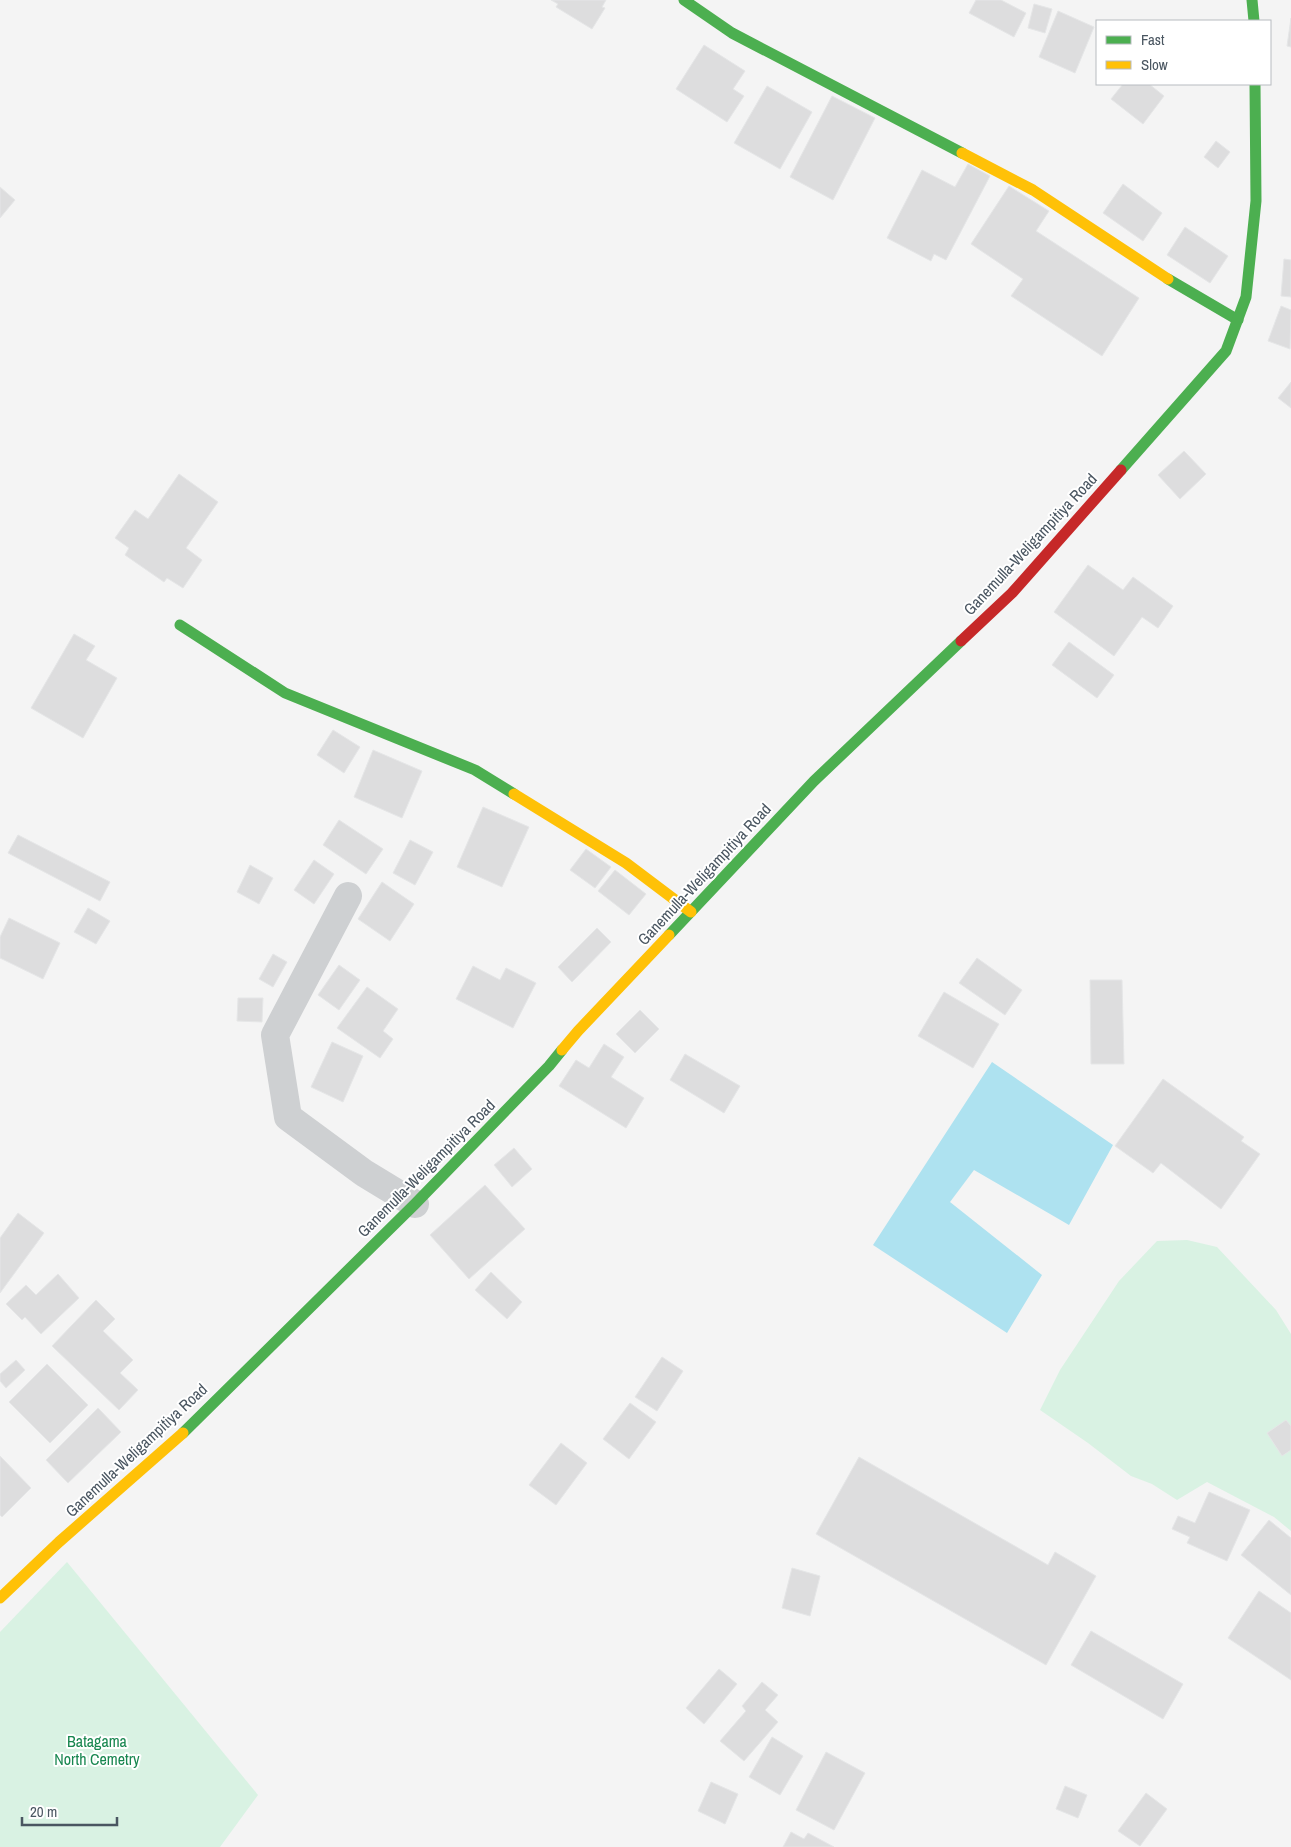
<svg xmlns="http://www.w3.org/2000/svg" width="1291" height="1847" viewBox="0 0 1291 1847" font-family="'Archivo Narrow',sans-serif">
	<style>
		.green { fill: #d9f2e3 }
		.water { fill: #aee2f0 }
		.building { fill: #ddddde; stroke: #e5e6e7 }
		.lines { fill: none; stroke-linecap: round; stroke-linejoin: round }
		.street { stroke: #ced0d2; stroke-width: 28 }
		.fast { stroke: #4caf50; stroke-width: 11 }
		.slow { stroke: #ffc107; stroke-width: 11 }
		.jam { stroke: #c62828; stroke-width: 11 }
		.labels { text-anchor: middle; stroke-width: 4; stroke-linejoin: round; paint-order: stroke }
		.street-label { font-size: 16px; fill: #4a5661; stroke: #fff }
		.park-label { font-size: 16px; fill: #17864f; stroke: #fff }
	</style>
	<rect width="100%" height="100%" fill="#f4f4f4"/>
	<g class="green">
		<polygon points="1187,1240 1217,1247 1276,1310 1291,1334 1291,1531 1274,1517 1207,1482 1177,1500 1152,1484 1131,1476 1088,1443 1040,1410 1060,1370 1119,1281 1157,1241"/>
		<polygon points="67,1562 258,1795 220,1847 0,1847 0,1632"/>
	</g>
	<polygon class="water" points="992,1062 1113,1145 1069,1225 974,1170 950,1202 1042,1275 1007,1333 873,1245"/>
	<g class="building">
		<polygon points="551,0 606,0 602,7 605,8 592,29 556,7 558,4"/>
		<polygon points="976,0 1001,0 1026,13 1014,37 969,13"/>
		<polygon points="1034,4 1052,9 1045,33 1028,28"/>
		<polygon points="1058,11 1094,27 1075,73 1039,57"/>
		<polygon points="1291,18 1291,47 1287,46"/>
		<polygon points="704,45 745,71 733,89 744,96 727,122 676,89"/>
		<polygon points="1123,84 1149,84 1164,96 1143,124 1111,99"/>
		<polygon points="767,86 812,112 780,169 734,143"/>
		<polygon points="832,96 875,118 833,200 790,177"/>
		<polygon points="1216,141 1230,152 1218,168 1204,157"/>
		<polygon points="968,164 990,176 946,260 934,254 931,261 887,238 922,170 955,187"/>
		<polygon points="1123,184 1162,213 1143,241 1103,213"/>
		<polygon points="1009,186 1049,211 1036,231 1139,298 1102,356 1011,296 1023,279 971,244"/>
		<polygon points="0,187 15,200 0,218"/>
		<polygon points="1185,227 1228,256 1210,283 1167,255"/>
		<polygon points="1284,259 1291,260 1291,297 1281,296"/>
		<polygon points="1281,306 1291,310 1290,349 1268,341"/>
		<polygon points="1291,382 1291,408 1278,398"/>
		<polygon points="1184,451 1206,474 1180,499 1158,475"/>
		<polygon points="179,474 218,502 186,548 202,560 183,588 167,578 164,582 125,555 129,548 115,538 135,510 148,519"/>
		<polygon points="1088,565 1123,590 1133,577 1173,606 1158,628 1142,617 1114,656 1054,612"/>
		<polygon points="74,634 95,646 86,660 117,678 83,738 31,708"/>
		<polygon points="1069,642 1114,675 1097,698 1052,665"/>
		<polygon points="333,730 360,747 344,773 317,755"/>
		<polygon points="373,750 422,771 402,818 354,797"/>
		<polygon points="483,807 529,827 502,887 457,867"/>
		<polygon points="339,820 383,849 366,874 323,845"/>
		<polygon points="18,835 110,882 100,901 8,853"/>
		<polygon points="410,840 433,852 415,885 393,873"/>
		<polygon points="586,849 611,867 595,888 570,870"/>
		<polygon points="314,860 334,874 314,904 294,890"/>
		<polygon points="250,865 273,878 259,904 237,892"/>
		<polygon points="615,870 646,894 629,915 598,891"/>
		<polygon points="382,882 414,904 390,941 358,919"/>
		<polygon points="88,908 110,921 96,944 74,932"/>
		<polygon points="9,918 60,943 43,979 0,958 0,937"/>
		<polygon points="597,928 611,942 572,982 558,967"/>
		<polygon points="273,954 287,962 273,987 259,979"/>
		<polygon points="977,958 1022,990 1005,1015 959,983"/>
		<polygon points="339,965 360,980 339,1010 318,995"/>
		<polygon points="473,966 500,980 506,968 536,983 513,1028 456,999"/>
		<polygon points="1090,980 1122,980 1124,1064 1091,1064"/>
		<polygon points="367,987 398,1009 383,1031 393,1039 380,1058 337,1028"/>
		<polygon points="944,992 999,1024 973,1068 918,1036"/>
		<polygon points="238,998 263,998 262,1022 237,1021"/>
		<polygon points="640,1010 659,1029 635,1053 616,1034"/>
		<polygon points="332,1042 363,1056 343,1102 311,1087"/>
		<polygon points="604,1044 624,1057 611,1077 644,1098 626,1128 559,1086 576,1060 589,1068"/>
		<polygon points="685,1054 740,1086 724,1113 670,1080"/>
		<polygon points="1163,1079 1244,1137 1241,1141 1260,1154 1221,1209 1161,1163 1153,1173 1115,1146"/>
		<polygon points="514,1148 532,1169 512,1187 494,1165"/>
		<polygon points="485,1185 525,1229 469,1279 430,1235"/>
		<polygon points="18,1213 44,1233 0,1293 0,1238"/>
		<polygon points="491,1272 522,1302 507,1319 475,1290"/>
		<polygon points="58,1274 79,1298 41,1334 25,1317 22,1320 6,1304 26,1285 36,1295"/>
		<polygon points="96,1300 115,1319 103,1331 133,1360 120,1373 138,1390 119,1410 52,1346"/>
		<polygon points="662,1357 683,1371 657,1411 635,1397"/>
		<polygon points="16,1360 25,1370 6,1388 0,1381 0,1374"/>
		<polygon points="47,1364 88,1405 50,1443 9,1402"/>
		<polygon points="630,1403 656,1422 629,1459 603,1439"/>
		<polygon points="98,1408 121,1432 68,1483 46,1460"/>
		<polygon points="1286,1420 1291,1426 1291,1450 1282,1456 1267,1433"/>
		<polygon points="561,1443 587,1463 556,1505 529,1485"/>
		<polygon points="0,1456 31,1488 2,1517 0,1515"/>
		<polygon points="859,1457 1048,1565 1055,1552 1096,1576 1046,1665 816,1534"/>
		<polygon points="1209,1492 1250,1510 1227,1561 1187,1543 1190,1537 1172,1529 1178,1516 1195,1523"/>
		<polygon points="1269,1520 1291,1538 1291,1595 1241,1555"/>
		<polygon points="792,1568 820,1576 810,1616 782,1608"/>
		<polygon points="1259,1591 1291,1613 1291,1680 1228,1638"/>
		<polygon points="1091,1631 1183,1684 1163,1719 1071,1665"/>
		<polygon points="719,1669 737,1684 704,1724 686,1708"/>
		<polygon points="762,1682 778,1695 765,1710 778,1722 744,1761 720,1741 746,1711 742,1706"/>
		<polygon points="772,1737 803,1756 780,1795 749,1777"/>
		<polygon points="826,1752 865,1773 834,1830 796,1810"/>
		<polygon points="711,1782 738,1794 725,1824 698,1811"/>
		<polygon points="1065,1786 1087,1795 1078,1818 1056,1809"/>
		<polygon points="1146,1793 1167,1809 1140,1846 1118,1831"/>
		<polygon points="791,1832 804,1839 808,1833 834,1847 783,1847"/>
	</g>
	<g class="lines">
		<polyline class="street" points="348,896 275,1035 288,1117 364,1173 415,1204"/>
		<g class="fast">
			<polyline points="684,0 732,33 962,153"/>
			<polyline points="1252,0 1254,21"/>
			<polyline points="1168,279 1238,320"/>
			<polyline points="1121,470 1226,351 1246,297 1256,201 1255,84"/>
			<polyline points="180,625 285,693 475,770 514,794"/>
			<polyline points="669,935 814,781 961,641"/>
			<polyline points="183,1433 415,1204 549,1066 562,1050"/>
		</g>
		<g class="slow">
			<polyline points="962,153 1033,190 1168,279"/>
			<polyline points="514,794 626,863 691,912"/>
			<polyline points="562,1050 578,1031 669,935"/>
			<polyline points="0,1598 59,1542 183,1433"/>
		</g>
		<polyline class="jam" points="961,641 1012,593 1121,470"/>
	</g>
	<g class="labels">
		<g class="street-label">
			<text transform="translate(1030 544) rotate(-47)" y="6">Ganemulla-Weligampitiya Road</text>
			<text transform="translate(704 874) rotate(-47)" y="6">Ganemulla-Weligampitiya Road</text>
			<text transform="translate(426 1168) rotate(-45)" y="6">Ganemulla-Weligampitiya Road</text>
			<text transform="translate(136 1450) rotate(-43)" y="6">Ganemulla-Weligampitiya Road</text>
		</g>
		<g class="park-label">
			<text x="97" y="1747">Batagama<tspan x="97" dy="18">North Cemetry</tspan></text>
		</g>
	</g>
	<rect x="1096" y="20" width="175" height="65" fill="#ffffff" stroke="#b7bbc0"/>
	<rect x="1106" y="36" width="25" height="8" fill="#4caf50" stroke="#b7bbc0"/>
	<text x="1141" y="45" font-size="15" fill="#4a5661">Fast</text>
	<rect x="1106" y="61" width="25" height="8" fill="#ffc107" stroke="#b7bbc0"/>
	<text x="1141" y="70" font-size="15" fill="#4a5661">Slow</text>
	<path d="M22 1817v8h95v-8" fill="none" stroke="#4a5661" stroke-width="2.5"/>
	<text x="30" y="1817" font-size="15" fill="#4a5661" stroke="#ffffff" stroke-width="4" paint-order="stroke">20 m</text>
</svg>
